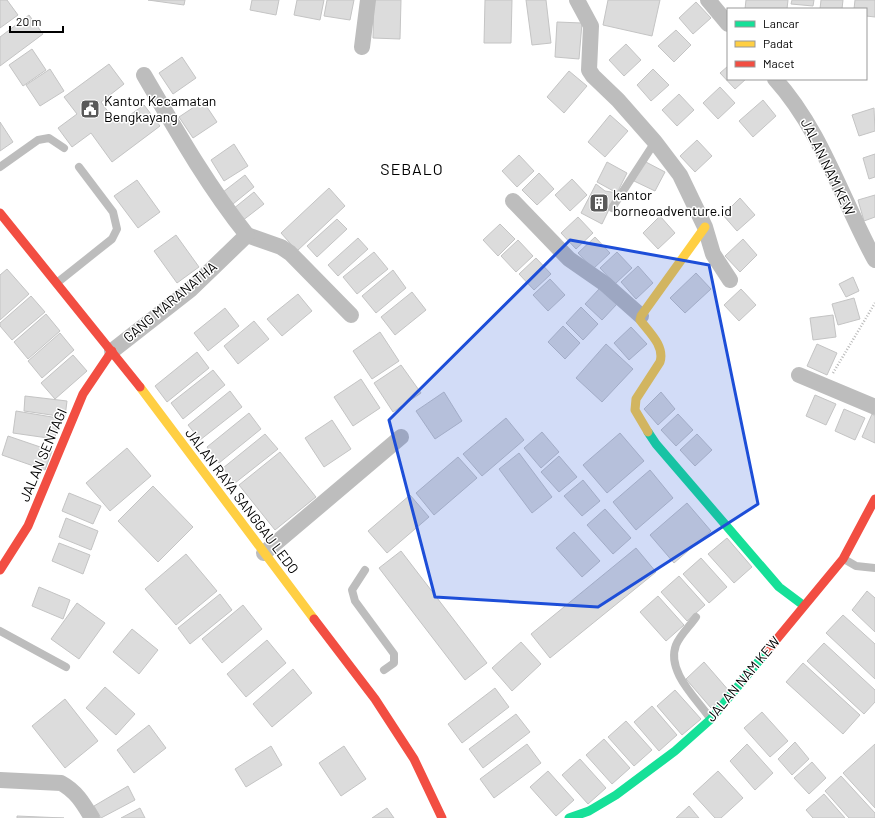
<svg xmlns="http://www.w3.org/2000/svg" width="875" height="818" viewBox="0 0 875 818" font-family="Barlow,sans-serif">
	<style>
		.building { fill: #dcdcdc; stroke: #c4c4c4 }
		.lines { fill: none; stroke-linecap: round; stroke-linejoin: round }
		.path { stroke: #b8b8b8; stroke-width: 2.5; stroke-dasharray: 1 2; stroke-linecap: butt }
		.lane { stroke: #bdbdbd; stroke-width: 8 }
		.street { stroke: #bdbdbd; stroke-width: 16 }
		.fast { stroke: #16e098; stroke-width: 9 }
		.slow { stroke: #ffcf43; stroke-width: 9 }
		.jam { stroke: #f24e42; stroke-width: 9 }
		.marked { fill: #1d4ed8; fill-opacity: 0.2; stroke: #1d4ed8; stroke-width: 3; stroke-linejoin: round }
		.labels { text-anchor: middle; stroke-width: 3; stroke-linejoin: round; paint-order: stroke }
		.poi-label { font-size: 14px; fill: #000; stroke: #fff; text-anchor: start }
		.street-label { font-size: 14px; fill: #000; stroke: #fff }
		.quarter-label { font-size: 16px; letter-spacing: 1px; fill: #000; stroke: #fff }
	</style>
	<rect width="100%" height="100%" fill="#fff"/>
	<g class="building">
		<polygon points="0,0 7,0 18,15 0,28"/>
		<polygon points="148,0 185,0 184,5"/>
		<polygon points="252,0 279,0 276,15 250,10"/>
		<polygon points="297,0 324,0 320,20 294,15"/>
		<polygon points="327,0 354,0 350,20 324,16"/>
		<polygon points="374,0 401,0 400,39 373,38"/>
		<polygon points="485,0 512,0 511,43 484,43"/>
		<polygon points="526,0 546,0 551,43 532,45"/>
		<polygon points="608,0 660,0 652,36 603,25"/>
		<polygon points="746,0 788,0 787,9 745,9"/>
		<polygon points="792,0 814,0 813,6 791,4"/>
		<polygon points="821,0 843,0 842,9 820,9"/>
		<polygon points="855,0 875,0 875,17 866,16 866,9 854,9"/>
		<polygon points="696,2 711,18 693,34 679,18"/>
		<polygon points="29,15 43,34 0,66 0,37"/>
		<polygon points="557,22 582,23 579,59 555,57"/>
		<polygon points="676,30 691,45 674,62 658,46"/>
		<polygon points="626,44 641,60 624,76 609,60"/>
		<polygon points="32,49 46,70 23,86 9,65"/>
		<polygon points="182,57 196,78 173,94 159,73"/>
		<polygon points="109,64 124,84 101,102 117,124 144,105 160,126 112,162 91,133 72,147 58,128 77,114 64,97"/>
		<polygon points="728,66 728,79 746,79 735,89 720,73"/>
		<polygon points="50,69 64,91 40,106 26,85"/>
		<polygon points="653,69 669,85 651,101 637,85"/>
		<polygon points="569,71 587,86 564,113 547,97"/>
		<polygon points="720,87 735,103 718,119 703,103"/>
		<polygon points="679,94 694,110 677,126 662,110"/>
		<polygon points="763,100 776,116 753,137 739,121"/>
		<polygon points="203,101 217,122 193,138 179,117"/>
		<polygon points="874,108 875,131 859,136 852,115"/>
		<polygon points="610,115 628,131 605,157 588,142"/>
		<polygon points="0,122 13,142 0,151"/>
		<polygon points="697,140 712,156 695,172 680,156"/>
		<polygon points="234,144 248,166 224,181 211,160"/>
		<polygon points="875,154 875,177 869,179 863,158"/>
		<polygon points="519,155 534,171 517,187 502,171"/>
		<polygon points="644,161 665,172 655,191 634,181"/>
		<polygon points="607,162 627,173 617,193 597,182"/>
		<polygon points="539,173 554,189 537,205 522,190"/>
		<polygon points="245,175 254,187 233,204 223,192"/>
		<polygon points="572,179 587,195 570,211 555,195"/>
		<polygon points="137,180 160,212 138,228 114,196"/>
		<polygon points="596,184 605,191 617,193 602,224 581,213"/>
		<polygon points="329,188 345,206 297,251 281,233"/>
		<polygon points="254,192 264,204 242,221 233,209"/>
		<polygon points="875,195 875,217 864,221 858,200"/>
		<polygon points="740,198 755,215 737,231 723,215"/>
		<polygon points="660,216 675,233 658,249 643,233"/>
		<polygon points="578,217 593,233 576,249 561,233"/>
		<polygon points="337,219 347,229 317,257 307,246"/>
		<polygon points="500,224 515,239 498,256 483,240"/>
		<polygon points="176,235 199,267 177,283 154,251"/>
		<polygon points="595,237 610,253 593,269 578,253"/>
		<polygon points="358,238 368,249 338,276 328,265"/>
		<polygon points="743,239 757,255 740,272 725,256"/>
		<polygon points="518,240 533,256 516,272 501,256"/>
		<polygon points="374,252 388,269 357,294 343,277"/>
		<polygon points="617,252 632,268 615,284 600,268"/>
		<polygon points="536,258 551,274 534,290 519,274"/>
		<polygon points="638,266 653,283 636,299 621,282"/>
		<polygon points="7,269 29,294 0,320 0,275"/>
		<polygon points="393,270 406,288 376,313 362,296"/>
		<polygon points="696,273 711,289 685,313 670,298"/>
		<polygon points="853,277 859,291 846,297 839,284"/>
		<polygon points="550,279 565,295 548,311 533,295"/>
		<polygon points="600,288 617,304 602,320 585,304"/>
		<polygon points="741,289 756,305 739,321 724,305"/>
		<polygon points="412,292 426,310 395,335 381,317"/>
		<polygon points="298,294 312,311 282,336 267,319"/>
		<polygon points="31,296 45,312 12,340 0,326 0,323"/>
		<polygon points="854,298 860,319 838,325 832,304"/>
		<polygon points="581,307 598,324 583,340 566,323"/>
		<polygon points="225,308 239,326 208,351 194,333"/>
		<polygon points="46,314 60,331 28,359 14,342"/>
		<polygon points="833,315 836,337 813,340 810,318"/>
		<polygon points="254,321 269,339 238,364 224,346"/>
		<polygon points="563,326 580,343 565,359 548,342"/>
		<polygon points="631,327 647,344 629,360 614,343"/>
		<polygon points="380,332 399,361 372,379 353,351"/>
		<polygon points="60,333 74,350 42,378 28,361"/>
		<polygon points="606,344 633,369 602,402 576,378"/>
		<polygon points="817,344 837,353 827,375 807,366"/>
		<polygon points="197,352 209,368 167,402 155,386"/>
		<polygon points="73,355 87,371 55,399 41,383"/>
		<polygon points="401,365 421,393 393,412 374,383"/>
		<polygon points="213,370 225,385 183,419 171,403"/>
		<polygon points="361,379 380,408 353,426 334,397"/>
		<polygon points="230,391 242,407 200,440 188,425"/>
		<polygon points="444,392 462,421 435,439 416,411"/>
		<polygon points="661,392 675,409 658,425 644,409"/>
		<polygon points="815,395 836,404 826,425 806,416"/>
		<polygon points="25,396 67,401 65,417 24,411"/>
		<polygon points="844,409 865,418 855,440 835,431"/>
		<polygon points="16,411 58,418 55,439 13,433"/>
		<polygon points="249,413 261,429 219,463 207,447"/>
		<polygon points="678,414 693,430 676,446 661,430"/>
		<polygon points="872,414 875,416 875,443 862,437"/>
		<polygon points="506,418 524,440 482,476 463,454"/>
		<polygon points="332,420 351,449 324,467 305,438"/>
		<polygon points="542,432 559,452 541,468 524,448"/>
		<polygon points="620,433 644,461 607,493 583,465"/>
		<polygon points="265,434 278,449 235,483 223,468"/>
		<polygon points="697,434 712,450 695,466 680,450"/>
		<polygon points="8,436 52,451 45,470 2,455"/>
		<polygon points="127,448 151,476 110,511 86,483"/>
		<polygon points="280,452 316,497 275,530 239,485"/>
		<polygon points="519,453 552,497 532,513 499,469"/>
		<polygon points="559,456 577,477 559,492 541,472"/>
		<polygon points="458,457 477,478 434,515 416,493"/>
		<polygon points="650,470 673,498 636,530 613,502"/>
		<polygon points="583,480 600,501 582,516 564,496"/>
		<polygon points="153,486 193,527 158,562 118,521"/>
		<polygon points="69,493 101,506 93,524 62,511"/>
		<polygon points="410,495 429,517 387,553 368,531"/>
		<polygon points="687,503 711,531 674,563 650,535"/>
		<polygon points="605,509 631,538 613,554 587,525"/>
		<polygon points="66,518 98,531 91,550 59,537"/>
		<polygon points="574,532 600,561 582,577 556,548"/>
		<polygon points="727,538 752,567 734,583 708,554"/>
		<polygon points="59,543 90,555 83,574 52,561"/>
		<polygon points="636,548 656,572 550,658 531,634"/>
		<polygon points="401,551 487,663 465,680 379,568"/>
		<polygon points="186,554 217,591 176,625 145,589"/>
		<polygon points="701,558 727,587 709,603 683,574"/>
		<polygon points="679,576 705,605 687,621 661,592"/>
		<polygon points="39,587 70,600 63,619 32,606"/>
		<polygon points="867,591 875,598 875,632 852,610"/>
		<polygon points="220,594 232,610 190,644 178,628"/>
		<polygon points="658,596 684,625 666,641 640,612"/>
		<polygon points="77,603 105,623 79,659 51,639"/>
		<polygon points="243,605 262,629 222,663 202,639"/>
		<polygon points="843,615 875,644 875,679 826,633"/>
		<polygon points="132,629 158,650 139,674 113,652"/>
		<polygon points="267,640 286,663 246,697 227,674"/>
		<polygon points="521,642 541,664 512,691 492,668"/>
		<polygon points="824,643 875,690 875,702 864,714 807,661"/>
		<polygon points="704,662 730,692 711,708 686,679"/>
		<polygon points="803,663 860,715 843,734 786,682"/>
		<polygon points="293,669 312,693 272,727 253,704"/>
		<polygon points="105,687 135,714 116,735 86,708"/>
		<polygon points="495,688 509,707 462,743 448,724"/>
		<polygon points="675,690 701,719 682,735 657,706"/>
		<polygon points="65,699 98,741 65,768 32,726"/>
		<polygon points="652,706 677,735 659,751 634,722"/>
		<polygon points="762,712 788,741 770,757 744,728"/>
		<polygon points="516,714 530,732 483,768 469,749"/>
		<polygon points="626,721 652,750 634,766 608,737"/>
		<polygon points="149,725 166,748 134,773 117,750"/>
		<polygon points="604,739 630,768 612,784 586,755"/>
		<polygon points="795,742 809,759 792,775 778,759"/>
		<polygon points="527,744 541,763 494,798 480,779"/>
		<polygon points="747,744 773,773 755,790 730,761"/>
		<polygon points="875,744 875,808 843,773"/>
		<polygon points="271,746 282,765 246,787 235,769"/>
		<polygon points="344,746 366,779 341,796 319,763"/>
		<polygon points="580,759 606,788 588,804 562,775"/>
		<polygon points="812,762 826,778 809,794 794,778"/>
		<polygon points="548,771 574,800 556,816 530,787"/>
		<polygon points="718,771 743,798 721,818 715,818 693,794"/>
		<polygon points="841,776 875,813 875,818 849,818 825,791"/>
		<polygon points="128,786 135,800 101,818 94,806"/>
		<polygon points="824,794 845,818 813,818 806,810"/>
		<polygon points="689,806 699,818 676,818"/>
		<polygon points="140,808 145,818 121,818"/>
		<polygon points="387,808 394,818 372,818"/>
		<polygon points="17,816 64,818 17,818"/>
	</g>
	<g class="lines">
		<polyline class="path" points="833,373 875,303"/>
		<g class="lane">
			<polyline points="0,167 38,140 49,138 64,148"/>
			<polyline points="612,208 655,142"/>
			<polyline points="58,282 112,239 117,229 113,212 79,167"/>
			<polyline points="844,559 856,566 875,568"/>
			<polyline points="365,570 352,590 355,601 394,654 394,663 384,670"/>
			<path d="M 696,617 C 690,626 680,635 676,645 C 666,671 696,698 710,718"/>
			<polyline points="0,631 66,667"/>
		</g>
		<g class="street">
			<polyline points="577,0 591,26 589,70 593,76 618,100 655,142 680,175 705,227 713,254 730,280"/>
			<polyline points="708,0 728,24"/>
			<polyline points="362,47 368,0"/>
			<path d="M 775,79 C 822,131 842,200 875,260"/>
			<polyline points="513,201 569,259 605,284 641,316"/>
			<polyline points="247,235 281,247 290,253 351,315"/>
			<path d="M 112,351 L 190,290 L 247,235 C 207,185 176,130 144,75"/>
			<polyline points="799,375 875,407"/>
			<polyline points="264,553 401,437"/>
			<path d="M 0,780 L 61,783 C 76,791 83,803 92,818"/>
		</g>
		<g class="fast">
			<polyline points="648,432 656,444 779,587 803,605"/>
			<polyline points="569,818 589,811 616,795 675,751 711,719 767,651"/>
		</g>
		<g class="slow">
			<polyline points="140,387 314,619"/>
			<path d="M 648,432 L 635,410 L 636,399 L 660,362 C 665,346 649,332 640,320 L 641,316 L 705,227"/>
		</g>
		<g class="jam">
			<polyline points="0,213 140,387"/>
			<polyline points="0,570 28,526 83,394 112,351"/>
			<polyline points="314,619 375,699 414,759 442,818"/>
			<polyline points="767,651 843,559 875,499"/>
		</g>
	</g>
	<path class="marked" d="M 570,240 L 709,265 L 758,504 L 598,607 L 435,597 L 389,420 Z"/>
	<defs>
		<g id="civic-square" transform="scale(1)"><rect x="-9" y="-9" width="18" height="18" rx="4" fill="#595959" stroke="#fff"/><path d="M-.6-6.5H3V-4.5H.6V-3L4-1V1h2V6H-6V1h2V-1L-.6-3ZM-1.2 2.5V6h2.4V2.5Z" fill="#fff"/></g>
		<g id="building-square" transform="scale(1)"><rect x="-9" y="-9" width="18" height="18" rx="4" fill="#595959" stroke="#fff"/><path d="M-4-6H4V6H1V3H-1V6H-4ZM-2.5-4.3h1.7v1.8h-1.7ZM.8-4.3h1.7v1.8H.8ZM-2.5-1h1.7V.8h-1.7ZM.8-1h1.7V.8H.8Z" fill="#fff"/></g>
	</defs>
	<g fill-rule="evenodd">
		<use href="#civic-square" x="90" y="109"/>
		<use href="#building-square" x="599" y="203"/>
	</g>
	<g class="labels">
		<g class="poi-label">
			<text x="104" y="106">Kantor Kecamatan<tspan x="104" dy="16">Bengkayang</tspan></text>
			<text x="613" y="200">kantor<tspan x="613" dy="16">borneoadventure.id</tspan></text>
		</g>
		<g class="street-label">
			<text transform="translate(828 167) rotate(64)" y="5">JALAN NAM KEW</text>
			<text transform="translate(170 302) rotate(-40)" y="5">GANG MARANATHA</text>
			<text transform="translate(43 455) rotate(-67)" y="5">JALAN SENTAGI</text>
			<text transform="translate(242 501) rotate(53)" y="5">JALAN RAYA SANGGAU LEDO</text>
			<text transform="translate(743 679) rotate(-50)" y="5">JALAN NAM KEW</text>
		</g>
		<g class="quarter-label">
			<text x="412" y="175">SEBALO</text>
		</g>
	</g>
	<rect x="727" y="8" width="140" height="72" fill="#ffffff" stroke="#999999"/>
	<rect x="735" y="21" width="20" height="6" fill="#16e098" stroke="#999999"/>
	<text x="763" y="28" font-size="12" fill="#000000">Lancar</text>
	<rect x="735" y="41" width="20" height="6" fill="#ffcf43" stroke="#999999"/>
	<text x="763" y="48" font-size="12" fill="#000000">Padat</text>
	<rect x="735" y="61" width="20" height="6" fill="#f24e42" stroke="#999999"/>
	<text x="763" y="68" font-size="12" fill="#000000">Macet</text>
	<path d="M10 26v6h53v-6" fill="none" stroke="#000000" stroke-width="2"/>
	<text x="16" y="26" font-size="12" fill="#000000" stroke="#ffffff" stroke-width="3" paint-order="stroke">20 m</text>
</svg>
